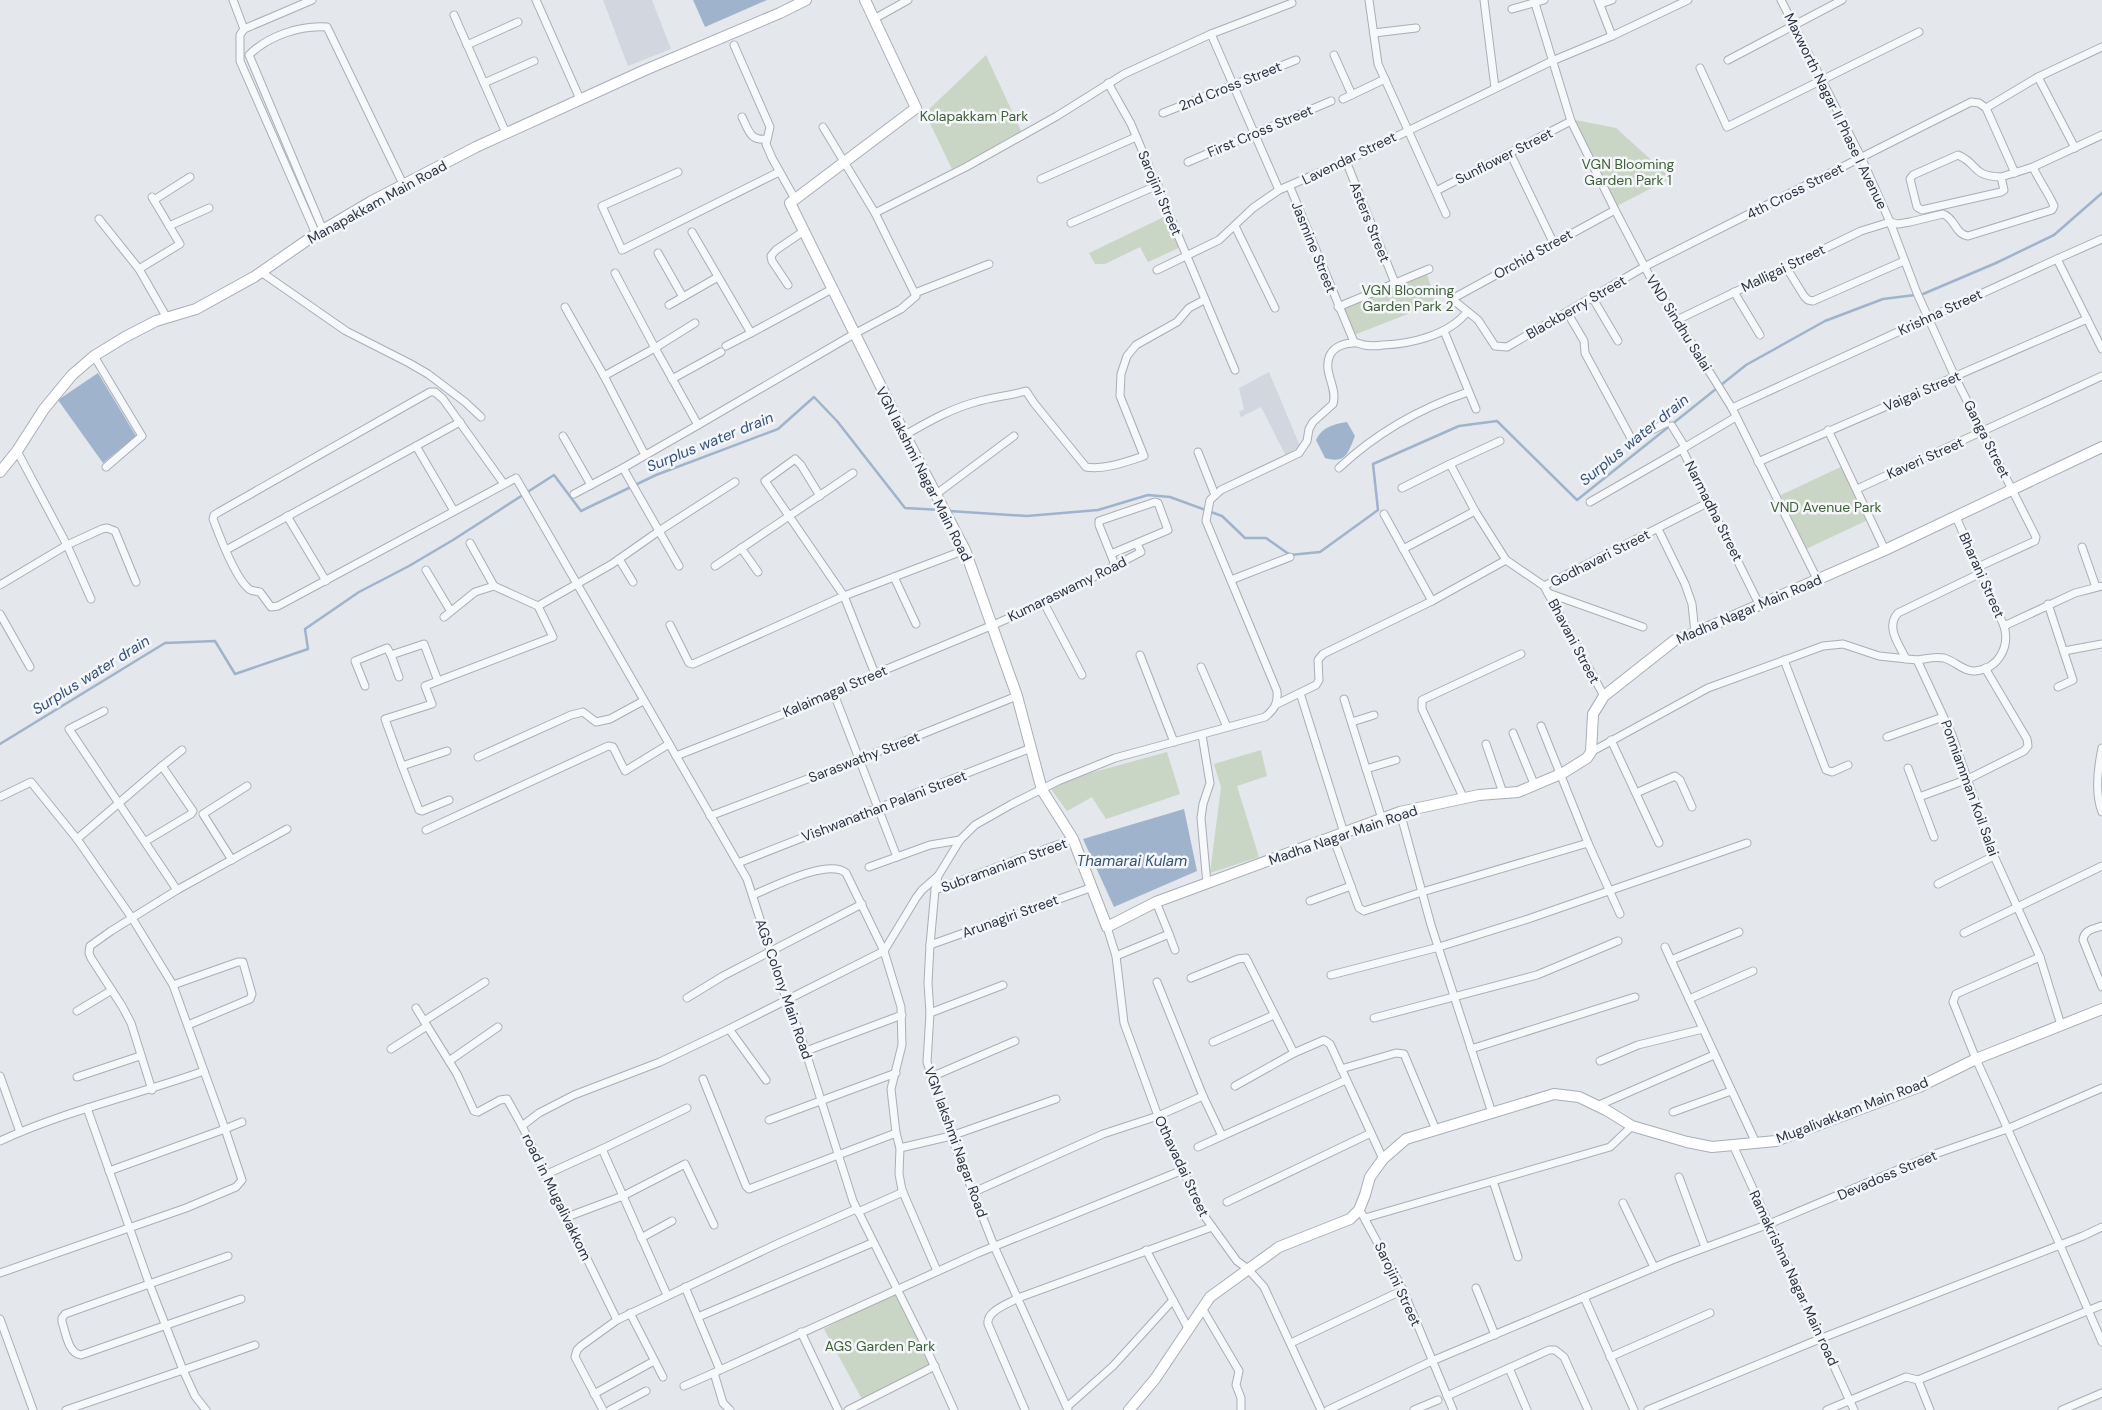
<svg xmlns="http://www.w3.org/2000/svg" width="2102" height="1410" viewBox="0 0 2102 1410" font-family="'DM Sans',sans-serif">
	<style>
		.built { fill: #d2d6de }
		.green { fill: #c9d6c5 }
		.water { fill: #9fb4cc }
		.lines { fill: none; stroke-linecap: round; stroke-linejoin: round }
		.stream { stroke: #9fb4cc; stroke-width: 2.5 }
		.street-casing { stroke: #a9aeb7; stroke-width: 9 }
		.secondary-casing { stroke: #a9aeb7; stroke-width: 12 }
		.street { stroke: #f7f8fa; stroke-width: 7 }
		.secondary { stroke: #fff; stroke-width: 10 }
		.labels { text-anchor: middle; stroke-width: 5; stroke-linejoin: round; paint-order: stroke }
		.street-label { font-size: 14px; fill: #2b3445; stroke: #f4f6f9 }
		.park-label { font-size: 14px; fill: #3f6138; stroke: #f4f6f9 }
		.water-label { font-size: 15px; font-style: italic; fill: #34527a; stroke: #f4f6f9 }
	</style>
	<rect width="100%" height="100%" fill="#e4e7ec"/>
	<g class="built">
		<polygon points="603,0 652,0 671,49 628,66"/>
		<polygon points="1269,372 1300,446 1286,456 1261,407 1241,417 1239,412 1244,409 1239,388"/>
	</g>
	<g class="green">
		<polygon points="986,55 1022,133 952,169 925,113"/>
		<polygon points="1575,120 1616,128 1671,178 1617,206"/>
		<polygon points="1170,214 1183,246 1148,262 1140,247 1105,264 1095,264 1089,253"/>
		<polygon points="1427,274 1436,303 1354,335 1344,309"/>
		<polygon points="1845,465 1870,519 1806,549 1781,495"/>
		<polygon points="1261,750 1267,776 1237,786 1259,857 1210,873 1221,787 1214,764"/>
		<polygon points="1167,752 1180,794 1106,819 1092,797 1067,811 1051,789 1083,775"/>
		<polygon points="897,1290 934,1366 863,1401 824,1329"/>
	</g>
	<g class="water">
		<polygon points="693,0 767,0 705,27"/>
		<polygon points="98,373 136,436 103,463 58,400"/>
		<path d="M 1347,422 L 1355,436 C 1348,453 1346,464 1325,458 L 1316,440 C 1322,427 1334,424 1347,422 Z"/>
		<polygon points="1184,809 1197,871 1114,907 1083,839"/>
	</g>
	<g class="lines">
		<g class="stream">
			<polyline points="949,511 1027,516 1098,510 1148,495 1170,497 1222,516 1245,538 1266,538 1290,555 1320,552 1378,510 1373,464 1459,426 1497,421 1577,500 1746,365 1825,321 1883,299 1923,294 1996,263 2054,235 2102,193"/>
			<polyline points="0,744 165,643 215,641 235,674 308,649 305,629 359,592 409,566 453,540 554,475 581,511 656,475 778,429 814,397 837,421 905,508 941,510"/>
		</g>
		<g class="street-casing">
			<g id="street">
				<polyline points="233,0 244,29"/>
				<polyline points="312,0 244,29 240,35 240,61 316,234"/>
				<polyline points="536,0 580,99"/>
				<polyline points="1369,0 1378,64 1446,214"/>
				<polyline points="1484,0 1495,88"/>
				<polyline points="1534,0 1571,121 1615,210 1649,275 1732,408 1817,579"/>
				<polyline points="1598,0 1612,36"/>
				<polyline points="1781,0 1861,157 1890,222 1917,293 1955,377 2036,537 2035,541 1978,567"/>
				<polyline points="1600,4 1612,0"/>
				<polyline points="1512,9 1544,0"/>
				<polyline points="454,15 506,133"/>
				<polyline points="874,19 908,0"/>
				<polyline points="1374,33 1416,28"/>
				<polyline points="1211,34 1292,3"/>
				<polyline points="467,45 518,22"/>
				<polyline points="734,45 770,127 766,144 772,158 795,199"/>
				<polyline points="1334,55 1352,95"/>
				<polyline points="1728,60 1842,0"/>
				<polyline points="1700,68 1727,127 1919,32"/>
				<polyline points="484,83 534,61"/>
				<polyline points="1108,83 1131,124 1235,370"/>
				<polyline points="1343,99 1385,79"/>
				<polyline points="1986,108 2038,77"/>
				<polyline points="1163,113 1296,60"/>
				<path d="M 742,117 C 749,131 750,141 767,139"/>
				<polyline points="823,127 875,213 966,167 1057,116 1124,74 1211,34 1279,190"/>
				<polyline points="2075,148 2038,77 2102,47"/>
				<polyline points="1510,153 1553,242"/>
				<polyline points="1346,161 1395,283"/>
				<polyline points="1188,162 1331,101"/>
				<polyline points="678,172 602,206 622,250 779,172"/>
				<path d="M 2001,177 C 1971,176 1979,164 1958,155 L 1913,175 L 1910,179 L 1917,207 L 1922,210 L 2001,192 L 2004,190 L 2001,177 L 2033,167"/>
				<polyline points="1041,179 1136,137"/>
				<polyline points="1290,187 1354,342"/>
				<polyline points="1436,191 1571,121"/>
				<polyline points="154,200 190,177"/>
				<polyline points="1615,210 1452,299 1478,320 1495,346 1507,347 1644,267 1971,102 1979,103 1986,108 2015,173"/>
				<polyline points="99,219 139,269 167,318"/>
				<polyline points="1071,223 1158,185"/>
				<polyline points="169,226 209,208"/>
				<polyline points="1235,226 1275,308"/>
				<path d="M 323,230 L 249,55 C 268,36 300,25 327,27 L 403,184"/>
				<polyline points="692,232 751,333 726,346"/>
				<polyline points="658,253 683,297"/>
				<polyline points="2057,259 2102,239"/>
				<polyline points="1786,267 1804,296 1808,300 1813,301 1904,261"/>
				<polyline points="139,269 180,244 152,197"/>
				<polyline points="1157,270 1219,240 1253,208 1279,190 1346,161 1552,61 1612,36 1688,0"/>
				<polyline points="261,272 346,331 409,363 428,374 465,402 481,417"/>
				<polyline points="615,273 655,348 695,323"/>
				<polyline points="788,285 772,261 771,256 776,250 804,231"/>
				<polyline points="1734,292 1760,335"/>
				<polyline points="915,293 989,264"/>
				<polyline points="1592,297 1618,341"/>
				<polyline points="669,305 718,277"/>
				<polyline points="565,307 604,376"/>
				<polyline points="1338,307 1429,269"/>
				<polyline points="1567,312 1584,341 1585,353 1632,440 1666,423"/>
				<path d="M 1677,320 L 1861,231 L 1890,222 L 1898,224 L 1910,222 L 1943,214 C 1955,218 1955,234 1968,236 L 2052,210 L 2054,206 C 2048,192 2039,181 2033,167 L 2102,135"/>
				<polyline points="1444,331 1476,409"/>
				<polyline points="751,333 832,289"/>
				<polyline points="94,356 142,436 106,467"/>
				<polyline points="672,379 721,352"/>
				<polyline points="1732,408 2057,259 2102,349"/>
				<polyline points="1736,417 1682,449 1759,604"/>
				<polyline points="698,425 854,334 901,309 916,296 875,213"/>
				<polyline points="1672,426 1685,447"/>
				<polyline points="1828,430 1885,550"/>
				<path d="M 905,435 C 928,422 950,409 976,402 C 992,397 1009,396 1026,391 L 1034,403 L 1086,467 C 1105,470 1126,462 1144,456 L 1120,396 L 1121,374 L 1127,356 L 1136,345 L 1177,322 L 1189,308 L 1204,300"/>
				<polyline points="563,436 591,485"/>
				<polyline points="416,446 454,511"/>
				<polyline points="1198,452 1215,495"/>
				<polyline points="1758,462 2087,319"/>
				<polyline points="1450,464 1500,441"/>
				<path d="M 1339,468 C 1375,434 1421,408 1468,392"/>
				<path d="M 504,484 L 443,399 L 435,392 L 430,392 L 219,512 L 214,515 L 213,519 C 219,535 236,579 249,589 C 251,591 256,591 260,592 L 271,607 L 278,606 L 516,478 L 747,879 L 782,987 L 801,1037 L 853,1201 L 923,1341 L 954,1410"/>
				<polyline points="1402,488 1450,464 1475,511 1506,560 1544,586 1604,696"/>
				<polyline points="1857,489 2102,376"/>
				<polyline points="574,494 623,468"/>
				<polyline points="935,495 1014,436"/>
				<polyline points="820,496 801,465 795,459 765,481 844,596 875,674"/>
				<polyline points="1590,502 1682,449"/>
				<polyline points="1384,514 1432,601"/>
				<polyline points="287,516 326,581"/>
				<path d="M 1956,517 L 2004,626 C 2010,646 1999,669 1975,671 C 1964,672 1955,661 1944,658 C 1935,656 1925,659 1917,660 L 1952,735 L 1994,856 L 2040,957 L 2061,1025"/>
				<polyline points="1658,529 1685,584 1692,604 1695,633"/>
				<polyline points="470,543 494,586"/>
				<polyline points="2082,547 2096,587"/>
				<polyline points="741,548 758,572"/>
				<polyline points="1403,549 1475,511"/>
				<polyline points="226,550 460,422"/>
				<polyline points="1111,554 1168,530 1158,503 1155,502 1099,521 1099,525 1115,565"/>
				<polyline points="619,559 633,582"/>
				<polyline points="679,566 659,531 735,482"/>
				<polyline points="715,566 853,473"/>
				<polyline points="426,570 450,610"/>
				<polyline points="894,577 916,624"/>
				<polyline points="1231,580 1290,557"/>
				<polyline points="0,585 67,545 17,451"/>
				<polyline points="1544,586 1709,502"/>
				<polyline points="1548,593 1643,627"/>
				<polyline points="91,599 67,545 102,529 107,528 115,531 136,582"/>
				<polyline points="1044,603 1082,675"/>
				<polyline points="2048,604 2073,680 2058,687"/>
				<polyline points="538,606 612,564 659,531 623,468 698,425 655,348 604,376 645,455"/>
				<polyline points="0,614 30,667"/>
				<polyline points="444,617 475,592 494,586 538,606 553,637 425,686 432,704 385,719 402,766 447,751"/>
				<polyline points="670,625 689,663 693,664 844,596 965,550"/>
				<polyline points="2004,626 2075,593 2102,586"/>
				<polyline points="2064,651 2102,644"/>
				<polyline points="1140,655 1174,742"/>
				<path d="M 1906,659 C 1899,644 1885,627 1898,613 L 1981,573"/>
				<polyline points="1784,660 1826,770 1832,772 1848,765"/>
				<polyline points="1201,667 1227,727"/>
				<polyline points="399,677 391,655 424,644 438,681"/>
				<polyline points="365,686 355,661 387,648 391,655"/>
				<polyline points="1300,693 1344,833"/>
				<polyline points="834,694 897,857"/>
				<polyline points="1344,699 1382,819"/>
				<polyline points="1277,704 1316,685 1319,680 1318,660 1323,654 1432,601 1506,560"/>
				<polyline points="104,711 69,729 177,890"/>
				<polyline points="1352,722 1374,715"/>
				<polyline points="1541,726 1588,843 1620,914"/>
				<polyline points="1513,733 1535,786"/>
				<polyline points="1202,735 1210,783 1203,804 1201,818 1207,884"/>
				<polyline points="1887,737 1943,717"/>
				<polyline points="1611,740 1659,843"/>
				<polyline points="1486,744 1503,793"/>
				<path d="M 2102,748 C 2098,767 2095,794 2102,812"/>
				<polyline points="1591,752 1708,688 1823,646 1843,644 1879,656 1917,660"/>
				<polyline points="676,756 834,694 875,674 993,625 1044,603 1141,552 1137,544"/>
				<polyline points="478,757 571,715 583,712 596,722 610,719 643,701"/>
				<polyline points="162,766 182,750"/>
				<polyline points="402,766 419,810 422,811 449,800"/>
				<polyline points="1908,768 1934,837"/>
				<polyline points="1366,769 1396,760"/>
				<polyline points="1636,793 1675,776 1680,780 1692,807"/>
				<path d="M 0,797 L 31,782 L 77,839 L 132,918 L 173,985 L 204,1071 C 136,1095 65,1111 0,1141"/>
				<polyline points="1919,797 1968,779 2024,751 2028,746 2027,739 1985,668"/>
				<polyline points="1464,799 1422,709 1422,700 1521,654"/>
				<polyline points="1400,812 1431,925 1492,1113"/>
				<polyline points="710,816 860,759 1017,696"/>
				<polyline points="426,830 608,746 613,747 625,771 669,744"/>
				<polyline points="1333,837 1359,908 1364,911 1422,892 1588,843"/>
				<polyline points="77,839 162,766 193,811 191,814 146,841"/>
				<polyline points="232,860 203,814 247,786"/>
				<polyline points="738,863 1031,748"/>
				<polyline points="869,867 930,845 960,840"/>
				<polyline points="1938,884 1994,856"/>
				<polyline points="935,890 1073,839"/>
				<path d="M 753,895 C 773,887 828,858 846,873 L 884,951 L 901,1007 L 902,1045 L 891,1089 L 896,1133"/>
				<polyline points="1310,901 1351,886"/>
				<path d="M 2102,926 C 2093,929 2084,930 2083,940 L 2102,987"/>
				<polyline points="1107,927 1116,956 1124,1023 1158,1116 1203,1214 1237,1261 1248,1269 1264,1287 1321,1410"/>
				<polyline points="1964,933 2102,866"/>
				<polyline points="1169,934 1175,950"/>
				<polyline points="930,945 1090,888"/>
				<polyline points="1665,947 1671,960 1739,932"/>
				<polyline points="1116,956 1169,934 1156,902"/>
				<polyline points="2040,957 1956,994 1953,1002 1976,1059 2060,1245 2102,1342"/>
				<polyline points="1671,960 1756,1143"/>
				<polyline points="1331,975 1439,947 1528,919 1747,843"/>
				<polyline points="1191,978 1238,959 1246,958 1294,1053"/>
				<polyline points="485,982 424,1021 457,1074 474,1111 478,1112 500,1100 507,1099 522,1126"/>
				<polyline points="1157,982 1203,1096 1222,1136"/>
				<polyline points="173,985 238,962 243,962 244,966 252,994 250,999 188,1025"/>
				<polyline points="687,998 723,976 862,904"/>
				<polyline points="1689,999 1753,971"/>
				<polyline points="416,1008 424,1021"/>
				<polyline points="77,1011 112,990"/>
				<polyline points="930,1013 1003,985"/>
				<polyline points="1374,1018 1537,975 1618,941"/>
				<polyline points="729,1029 766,1080"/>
				<polyline points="1213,1042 1274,1015"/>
				<polyline points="391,1049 427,1026"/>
				<polyline points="1471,1049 1635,997"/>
				<polyline points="806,1051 902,1015"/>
				<polyline points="449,1061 498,1027"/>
				<polyline points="1600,1061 1638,1045 1703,1029"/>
				<polyline points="1341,1069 1396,1053 1404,1054 1436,1130"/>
				<polyline points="0,1076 20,1132"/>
				<polyline points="77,1077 140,1056"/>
				<polyline points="931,1077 1015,1041"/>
				<polyline points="703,1079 746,1186 749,1189 896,1133 900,1148 951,1136 1056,1099"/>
				<polyline points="1235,1086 1294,1053 1324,1040 1330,1044 1383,1159"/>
				<polyline points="152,1090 131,1023 122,1006 91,958 89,953 90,946 111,931 177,890 287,829"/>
				<polyline points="1597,1106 1714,1055"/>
				<polyline points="1673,1112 1731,1091"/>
				<polyline points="769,1120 896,1073"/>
				<polyline points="1733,1145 1854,1410"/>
				<polyline points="1198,1147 1346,1080"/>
				<polyline points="900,1148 899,1174 902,1190 937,1271"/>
				<polyline points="602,1149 687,1108"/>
				<polyline points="109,1171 225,1129 204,1071"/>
				<polyline points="545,1175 602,1149 623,1196 685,1164 714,1225"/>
				<polyline points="1679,1177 1705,1247"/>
				<polyline points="1493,1181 1518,1257"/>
				<polyline points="974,1192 1103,1134 1158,1116 1203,1096"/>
				<polyline points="1227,1202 1371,1133"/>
				<polyline points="1623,1203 1654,1267"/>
				<polyline points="858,1212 903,1192"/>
				<polyline points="1362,1214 1403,1290 1453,1410"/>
				<polyline points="567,1217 623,1196 667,1295"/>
				<polyline points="1365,1218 1610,1147 1632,1126"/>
				<polyline points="641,1238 672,1221"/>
				<polyline points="1146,1250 1189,1330"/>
				<path d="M 228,1256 L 65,1314 L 62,1318 L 62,1322 C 66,1333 68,1353 81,1355 L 241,1299"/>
				<polyline points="0,1273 186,1208 236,1187 242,1180 225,1129 242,1122"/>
				<polyline points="685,1287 720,1370 978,1253 1183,1170"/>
				<polyline points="1476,1288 1495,1335"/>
				<polyline points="1584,1297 1634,1410"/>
				<polyline points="1202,1308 1239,1371 1236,1385 1241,1398 1241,1410"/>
				<polyline points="630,1313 663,1377"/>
				<polyline points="698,1317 872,1243"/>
				<polyline points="0,1319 33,1410"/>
				<polyline points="617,1320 777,1244 856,1209"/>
				<polyline points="801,1332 838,1410"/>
				<polyline points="1291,1343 1403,1290"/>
				<polyline points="1610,1357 1710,1313"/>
				<polyline points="1509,1368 1527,1410"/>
				<polyline points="714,1373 723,1403 730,1410"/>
				<polyline points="1918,1380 1930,1410"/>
				<polyline points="684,1386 718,1371"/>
				<polyline points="594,1394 654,1361"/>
				<polyline points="1447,1396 1549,1350 1555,1350 1564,1357 1588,1410"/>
				<polyline points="1067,1407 1113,1366 1173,1300"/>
				<polyline points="66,1410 183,1370 149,1283 87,1108"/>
				<polyline points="206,1410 195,1396 183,1370 255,1345"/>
				<polyline points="603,1410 575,1357 577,1350 581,1346 617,1320 522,1126 539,1113 574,1095 660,1062 729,1029 884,951 916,898 922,890 938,876"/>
				<polyline points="610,1410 646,1391"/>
				<polyline points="848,1410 935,1366"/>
				<path d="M 1025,1410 L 988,1324 C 986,1311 1008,1304 1018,1298 L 1212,1227"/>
				<path d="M 1068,1410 L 994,1246 L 951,1136 L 927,1062 L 930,1013 L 928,983 L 930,945 L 935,890 L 938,876 L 960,840 L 975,825 L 1012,804 L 1058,781 L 1115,758 L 1265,717 C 1275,709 1278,703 1277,691 L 1206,521 L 1210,500 L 1221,490 L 1299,453 L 1307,441 L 1309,429 L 1313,422 L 1333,404 C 1338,387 1322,372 1330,355 C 1334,347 1344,343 1353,343 C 1356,342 1360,344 1364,345 C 1370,346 1377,346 1383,345 C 1411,344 1449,335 1467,312"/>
				<polyline points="1328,1410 1432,1361 1672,1260 1769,1224 1938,1153 2007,1129 2102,1088"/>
				<polyline points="1414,1410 1438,1400"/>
				<polyline points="1648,1410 1822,1338 2083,1236 2102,1227"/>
				<polyline points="1827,1410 1906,1377 1918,1380 2102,1305"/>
				<polyline points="2062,1410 2102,1393"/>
			</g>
		</g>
		<g class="secondary-casing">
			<g id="secondary">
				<polyline points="865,0 916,108 790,203 905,435 965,550 1017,696 1042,790 1073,839 1107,927 1156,902 1400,812 1479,795 1518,792 1563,773 1587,758 1591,752 1593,714 1604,696 1675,640 1695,633 1885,550 2102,447"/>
				<polyline points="0,472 17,451 44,409 72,375 94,356 125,337 156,321 196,309 254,277 316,234 372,201 476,147 645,70 780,13 806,0"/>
				<polyline points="1129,1410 1155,1379 1210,1297 1279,1247 1350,1219 1359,1210 1365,1195 1370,1177 1383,1159 1406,1139 1554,1094 1579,1097 1606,1110 1632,1126 1687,1142 1712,1147 1776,1141 1919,1087 1976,1059 2102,1009"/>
			</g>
		</g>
		<use href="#street" class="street"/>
		<use href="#secondary" class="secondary"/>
	</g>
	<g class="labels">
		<g class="street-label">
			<text transform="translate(1230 86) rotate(-22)" y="5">2nd Cross Street</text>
			<text transform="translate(1836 111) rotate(64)" y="5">Maxworth Nagar II Phase I Avenue</text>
			<text transform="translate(1260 131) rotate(-23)" y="5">First Cross Street</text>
			<text transform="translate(1504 156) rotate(-27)" y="5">Sunflower Street</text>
			<text transform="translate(1349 158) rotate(-26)" y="5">Lavendar Street</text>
			<text transform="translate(1795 191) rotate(-27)" y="5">4th Cross Street</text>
			<text transform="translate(1160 193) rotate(67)" y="5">Sarojini Street</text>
			<text transform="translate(377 202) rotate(-29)" y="5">Manapakkam Main Road</text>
			<text transform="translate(1370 222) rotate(68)" y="5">Asters Street</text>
			<text transform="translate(1314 247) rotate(68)" y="5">Jasmine Street</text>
			<text transform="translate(1533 254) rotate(-29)" y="5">Orchid Street</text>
			<text transform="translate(1783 268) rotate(-26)" y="5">Malligai Street</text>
			<text transform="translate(1576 307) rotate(-30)" y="5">Blackberry Street</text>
			<text transform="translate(1940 312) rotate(-25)" y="5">Krishna Street</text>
			<text transform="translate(1679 323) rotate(58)" y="5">VND Sindhu Salai</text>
			<text transform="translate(1922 391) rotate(-23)" y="5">Vaigai Street</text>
			<text transform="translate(1987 439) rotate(63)" y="5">Ganga Street</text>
			<text transform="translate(1925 458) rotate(-24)" y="5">Kaveri Street</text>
			<text transform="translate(924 474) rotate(63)" y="5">VGN lakshmi Nagar Main Road</text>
			<text transform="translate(1714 511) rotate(63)" y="5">Narmadha Street</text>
			<text transform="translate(1600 558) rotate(-27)" y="5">Godhavari Street</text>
			<text transform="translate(1982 575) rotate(66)" y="5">Bharani Street</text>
			<text transform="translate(1067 589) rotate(-26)" y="5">Kumaraswamy Road</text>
			<text transform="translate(1749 609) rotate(-23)" y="5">Madha Nagar Main Road</text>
			<text transform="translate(1574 641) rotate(62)" y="5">Bhavani Street</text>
			<text transform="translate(835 691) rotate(-23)" y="5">Kalaimagal Street</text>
			<text transform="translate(864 757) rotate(-21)" y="5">Saraswathy Street</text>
			<text transform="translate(1970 788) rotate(70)" y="5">Ponniamman Koil Salai</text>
			<text transform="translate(884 806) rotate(-21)" y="5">Vishwanathan Palani Street</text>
			<text transform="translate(1343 835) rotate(-19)" y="5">Madha Nagar Main Road</text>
			<text transform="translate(1004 865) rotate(-20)" y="5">Subramaniam Street</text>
			<text transform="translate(1010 916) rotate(-20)" y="5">Arunagiri Street</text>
			<text transform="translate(784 989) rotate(71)" y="5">AGS Colony Main Road</text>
			<text transform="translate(1852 1110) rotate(-21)" y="5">Mugalivakkam Main Road</text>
			<text transform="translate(956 1142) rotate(70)" y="5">VGN lakshmi Nagar Road</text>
			<text transform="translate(1182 1166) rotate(65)" y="5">Othavadai Street</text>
			<text transform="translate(1887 1175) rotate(-23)" y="5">Devadoss Street</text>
			<text transform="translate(557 1197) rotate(64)" y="5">road in Mugalivakkom</text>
			<text transform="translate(1794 1278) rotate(65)" y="5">Ramakrishna Nagar Main road</text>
			<text transform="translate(1398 1284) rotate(65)" y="5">Sarojini Street</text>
		</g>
		<g class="park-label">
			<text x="974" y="121">Kolapakkam Park</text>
			<text x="1628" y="169">VGN Blooming<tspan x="1628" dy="16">Garden Park 1</tspan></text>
			<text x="1408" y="295">VGN Blooming<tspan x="1408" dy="16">Garden Park 2</tspan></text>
			<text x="1826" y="512">VND Avenue Park</text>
			<text x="880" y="1351">AGS Garden Park</text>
		</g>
		<g class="water-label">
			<text transform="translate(1634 440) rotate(-39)" y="5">Surplus water drain</text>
			<text transform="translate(710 442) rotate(-22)" y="5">Surplus water drain</text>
			<text transform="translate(91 675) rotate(-32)" y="5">Surplus water drain</text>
			<text x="1132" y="866">Thamarai Kulam</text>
		</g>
	</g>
</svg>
